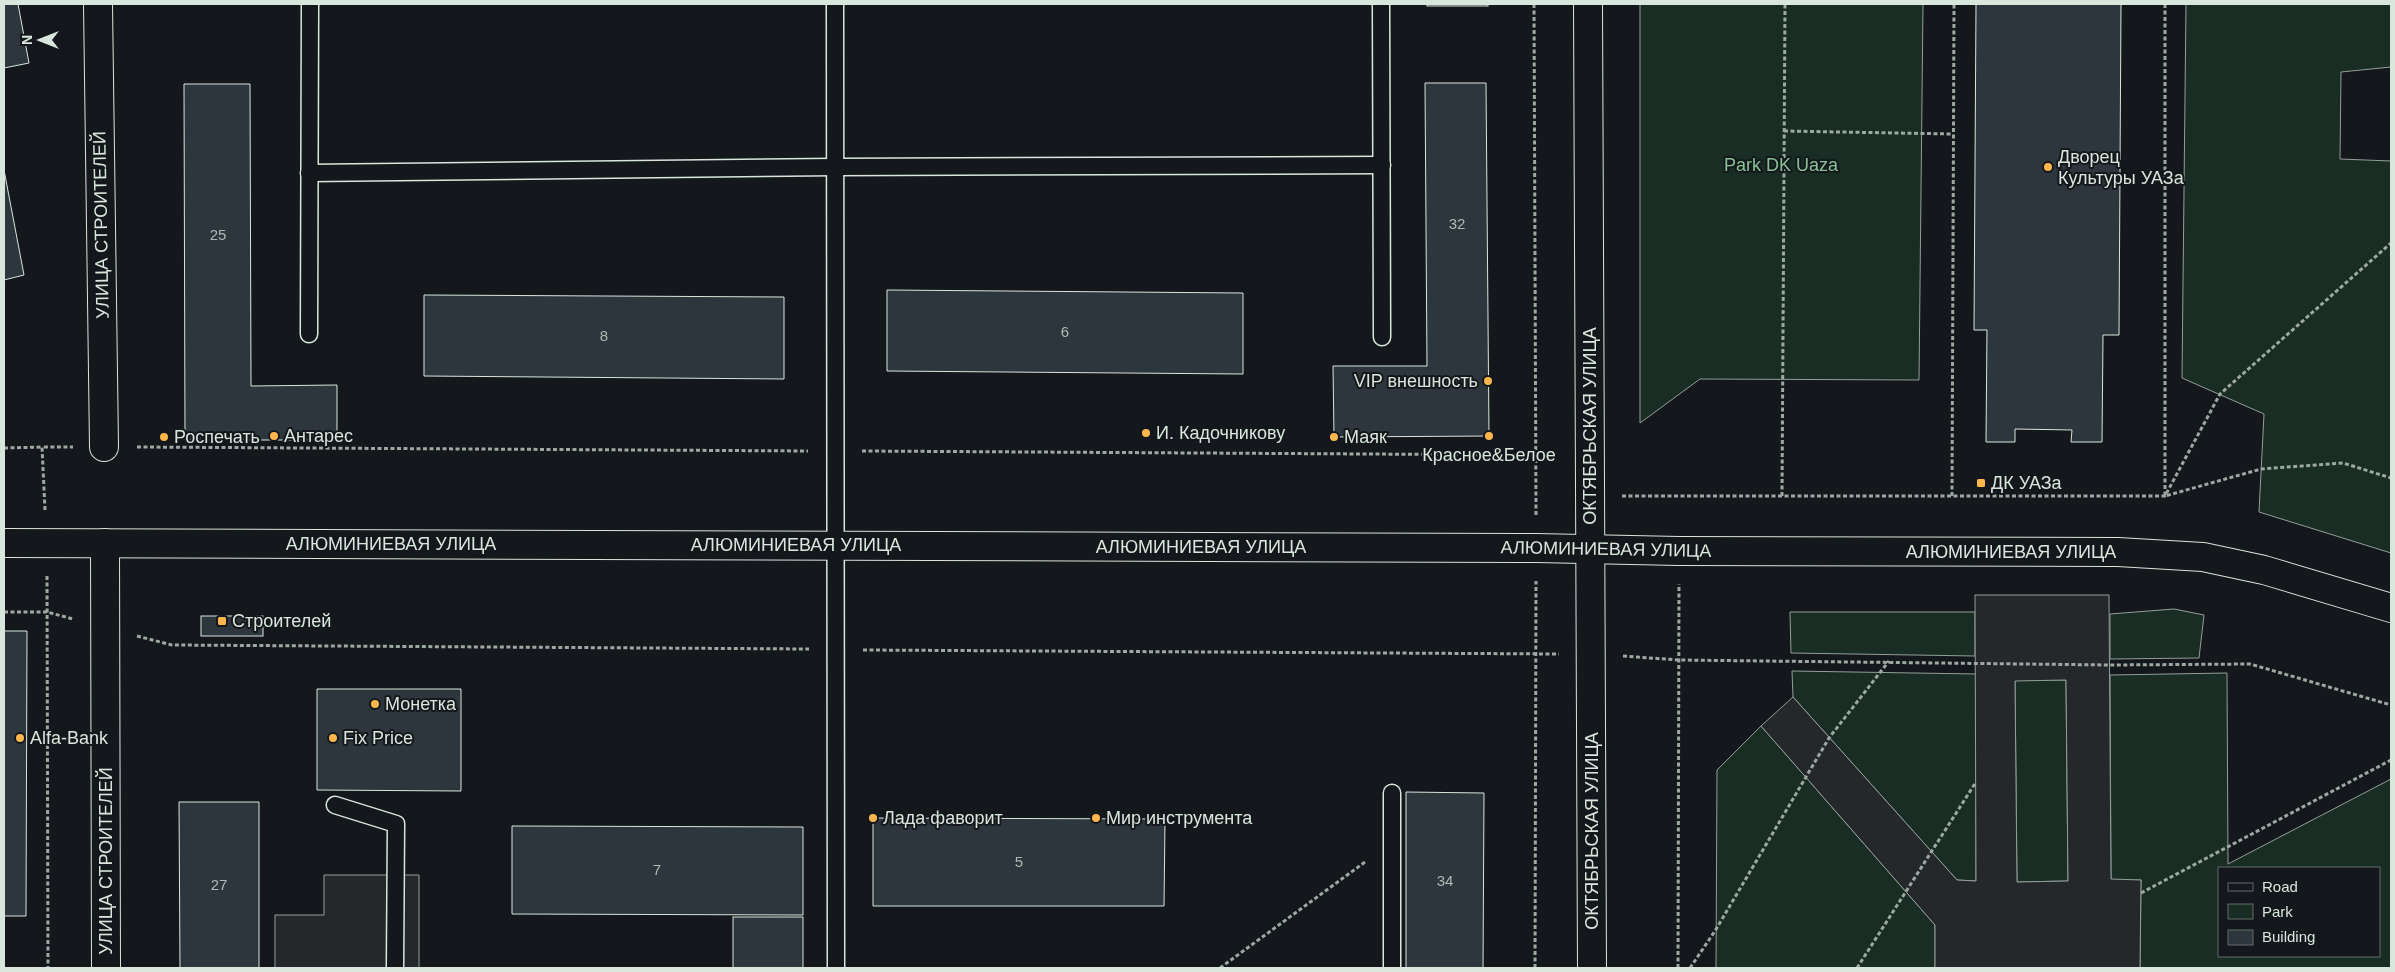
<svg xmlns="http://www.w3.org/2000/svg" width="2395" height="972" viewBox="0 0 2395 972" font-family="Arial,sans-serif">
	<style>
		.green { fill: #1a2d24; stroke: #939e99; fill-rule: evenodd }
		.parking { fill: #24282b; stroke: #939e99; fill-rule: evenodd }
		.building { fill: #2c363c; stroke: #d8e6dc }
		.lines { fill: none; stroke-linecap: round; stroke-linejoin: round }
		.lane-casing { stroke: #d8e6dc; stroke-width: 19 }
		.street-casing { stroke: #d8e6dc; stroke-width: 30 }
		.secondary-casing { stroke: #d8e6dc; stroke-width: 30 }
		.path { stroke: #9da8a2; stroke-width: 3; stroke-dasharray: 4 2.5; stroke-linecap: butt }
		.lane { stroke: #14181c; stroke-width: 16 }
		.street { stroke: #14181c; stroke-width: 28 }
		.secondary { stroke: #14181c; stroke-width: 28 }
		.poi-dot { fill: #ffb74d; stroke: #14181c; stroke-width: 2 }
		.labels { text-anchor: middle; stroke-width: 4; stroke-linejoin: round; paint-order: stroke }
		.number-label { font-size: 15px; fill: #adbab4 }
		.poi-label { font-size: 18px; fill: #d8e6dc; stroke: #14181c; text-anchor: start }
		.park-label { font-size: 18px; fill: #8ac095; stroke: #14181c }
		.street-label { font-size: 18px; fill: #d8e6dc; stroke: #14181c }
	</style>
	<rect width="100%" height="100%" fill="#14181c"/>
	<g class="green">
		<polygon points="1640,4 1923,4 1919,380 1700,379 1640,423"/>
		<polygon points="2186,4 2391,4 2391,67 2341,72 2340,159 2391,161 2391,553 2259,512 2264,414 2182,378"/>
		<polygon points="2174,609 2204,615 2199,658 2110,659 2110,614"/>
		<polygon points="1790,612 1975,612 1975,656 1791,653"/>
		<polygon points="1792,671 1976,674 1976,881 1957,880 1793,697"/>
		<path d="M 2227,673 L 2228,864 L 2391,779 L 2391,968 L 2140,968 L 2141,880 L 2111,880 L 2110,675 ZM 2219,868 L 2379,868 L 2379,956 L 2219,956 Z"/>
		<polygon points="2015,680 2066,680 2068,881 2017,882"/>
		<polygon points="1761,726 1935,925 1935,968 1716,968 1717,770"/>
	</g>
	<g class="parking">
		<path d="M 1975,595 L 2109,595 L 2111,879 L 2141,880 L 2140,968 L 1935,968 L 1935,925 L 1761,726 L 1793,697 L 1957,880 L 1976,881 ZM 2066,680 L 2068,881 L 2017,882 L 2015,681 Z"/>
		<polygon points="324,875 419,875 419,968 275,968 275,915 324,915"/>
	</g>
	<g class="building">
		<polygon points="4,4 18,4 29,63 4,68"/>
		<rect x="1427" y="4" width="61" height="2"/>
		<polygon points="1976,4 2121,4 2119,335 2103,335 2102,442 2071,442 2072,430 2015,429 2015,442 1986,442 1987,330 1974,330"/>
		<polygon points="1425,83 1486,83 1489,436 1334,437 1333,366 1427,366"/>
		<polygon points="184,84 250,84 251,386 337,385 337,440 185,440"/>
		<polygon points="4,170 24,275 4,280"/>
		<polygon points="887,290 1243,293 1243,374 887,371"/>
		<polygon points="424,295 784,297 784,379 424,376"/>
		<rect x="201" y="616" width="62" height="20"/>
		<polygon points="4,631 27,631 26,916 4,916"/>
		<polygon points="317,689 461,689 461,791 317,790"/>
		<polygon points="1406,792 1484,793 1483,968 1406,968"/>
		<polygon points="179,802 259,802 259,968 180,968"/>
		<polygon points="873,818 1165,819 1164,906 873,906"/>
		<polygon points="512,826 803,827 803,915 512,914"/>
		<rect x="733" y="917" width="70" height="51"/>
	</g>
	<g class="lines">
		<g class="lane-casing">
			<g id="lane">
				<polyline points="835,4 836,968"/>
				<polyline points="1381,4 1382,337"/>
				<polyline points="309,173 835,167 1382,165"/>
				<polyline points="309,334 310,4"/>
				<polyline points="1392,793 1392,968"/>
				<polyline points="335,805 396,824 395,968"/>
			</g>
		</g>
		<g class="street-casing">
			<g id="street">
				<polyline points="98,4 104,447"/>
				<polyline points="105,543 106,968"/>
			</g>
		</g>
		<g class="secondary-casing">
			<g id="secondary">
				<polyline points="1588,4 1592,968"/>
				<polyline points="4,543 1536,548 1679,551 2118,552 2203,557 2264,570 2391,608"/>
			</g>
		</g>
		<g class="path">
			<polyline points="1534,4 1536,515"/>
			<polyline points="2165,4 2165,496 2261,469 2343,463 2391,478"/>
			<polyline points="1784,131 1953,134"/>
			<polyline points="137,447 808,451"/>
			<polyline points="4,448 42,447"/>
			<polyline points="862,451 1535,455"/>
			<polyline points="1622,496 2165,496 2220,394 2391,243"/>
			<polyline points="1782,496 1785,4"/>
			<polyline points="1952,496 1954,4"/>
			<polyline points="45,510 42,447 73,447"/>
			<polyline points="47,576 48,968"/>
			<polyline points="4,612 47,612 73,619"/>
			<polyline points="137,636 172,645 809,649"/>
			<polyline points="863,650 1559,654"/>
			<polyline points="1623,656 1678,660 2110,665 2250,664 2391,705"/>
			<polyline points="2141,893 2391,760"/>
			<polyline points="1220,968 1365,862"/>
			<polyline points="1535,968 1536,581"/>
			<polyline points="1678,968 1679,584"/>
			<polyline points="1690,968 1715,931 1829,738 1889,661"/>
			<polyline points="1857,968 1976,782"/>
		</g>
		<use href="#lane" class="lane"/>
		<use href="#street" class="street"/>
		<use href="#secondary" class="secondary"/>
	</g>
	<g class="poi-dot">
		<circle cx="2048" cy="167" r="5"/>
		<circle cx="1488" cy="381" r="5"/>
		<circle cx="1146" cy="433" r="5"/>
		<circle cx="274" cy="436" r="5"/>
		<circle cx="1489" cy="436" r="5"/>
		<circle cx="164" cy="437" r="5"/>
		<circle cx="1334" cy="437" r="5"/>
		<rect x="1976" y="478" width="10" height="10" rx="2.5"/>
		<rect x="217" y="616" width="10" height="10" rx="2.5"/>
		<circle cx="375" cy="704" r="5"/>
		<circle cx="20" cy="738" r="5"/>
		<circle cx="333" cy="738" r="5"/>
		<circle cx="873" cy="818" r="5"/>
		<circle cx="1096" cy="818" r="5"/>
	</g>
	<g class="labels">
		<g class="number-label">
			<text x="1457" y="229">32</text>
			<text x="218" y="240">25</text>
			<text x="1065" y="337">6</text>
			<text x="604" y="341">8</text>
			<text x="1019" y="867">5</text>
			<text x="657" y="875">7</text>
			<text x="1445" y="886">34</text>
			<text x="219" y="890">27</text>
		</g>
		<g class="poi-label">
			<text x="2058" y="163">Дворец<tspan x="2058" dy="21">Культуры УАЗа</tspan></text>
			<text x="1478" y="387" text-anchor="end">VIP внешность</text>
			<text x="1156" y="439">И. Кадочникову</text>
			<text x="284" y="442">Антарес</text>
			<text x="174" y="443">Роспечать</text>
			<text x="1344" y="443">Маяк</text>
			<text x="1489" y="461" text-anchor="middle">Красное&amp;Белое</text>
			<text x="1991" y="489">ДК УАЗа</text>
			<text x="232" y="627">Строителей</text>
			<text x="385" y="710">Монетка</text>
			<text x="30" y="744">Alfa-Bank</text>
			<text x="343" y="744">Fix Price</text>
			<text x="883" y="824">Лада фаворит</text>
			<text x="1106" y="824">Мир инструмента</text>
		</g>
		<g class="park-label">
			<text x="1781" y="171">Park DK Uaza</text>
		</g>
		<g class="street-label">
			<text transform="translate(101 225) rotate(-91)" y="6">УЛИЦА СТРОИТЕЛЕЙ</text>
			<text transform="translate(1590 426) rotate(-90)" y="6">ОКТЯБРЬСКАЯ УЛИЦА</text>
			<text x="391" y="550">АЛЮМИНИЕВАЯ УЛИЦА</text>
			<text x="796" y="551">АЛЮМИНИЕВАЯ УЛИЦА</text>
			<text x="1201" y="553">АЛЮМИНИЕВАЯ УЛИЦА</text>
			<text transform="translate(1606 549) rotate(1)" y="6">АЛЮМИНИЕВАЯ УЛИЦА</text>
			<text x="2011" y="558">АЛЮМИНИЕВАЯ УЛИЦА</text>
			<text transform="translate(1592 831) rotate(-90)" y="6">ОКТЯБРЬСКАЯ УЛИЦА</text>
			<text transform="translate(106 861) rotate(-90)" y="6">УЛИЦА СТРОИТЕЛЕЙ</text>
		</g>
	</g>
	<rect width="2395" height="972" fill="none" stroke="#d8e6dc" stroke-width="10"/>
	<rect x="2218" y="867" width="162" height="90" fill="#14181c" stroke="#626a69"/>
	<rect x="2228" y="883" width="25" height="8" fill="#14181c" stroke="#626a69"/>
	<text x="2262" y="892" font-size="15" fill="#d8e6dc">Road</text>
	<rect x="2228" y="904" width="25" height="15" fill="#1a2d24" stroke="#626a69"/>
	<text x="2262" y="917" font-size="15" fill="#d8e6dc">Park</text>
	<rect x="2228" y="930" width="25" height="15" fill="#2c363c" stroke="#626a69"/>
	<text x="2262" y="942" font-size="15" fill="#d8e6dc">Building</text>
	<g transform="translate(40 40) rotate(270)" stroke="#14181c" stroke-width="4" paint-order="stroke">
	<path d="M0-4L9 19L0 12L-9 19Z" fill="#d8e6dc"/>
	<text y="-8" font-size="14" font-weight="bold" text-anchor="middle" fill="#d8e6dc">N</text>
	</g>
</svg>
